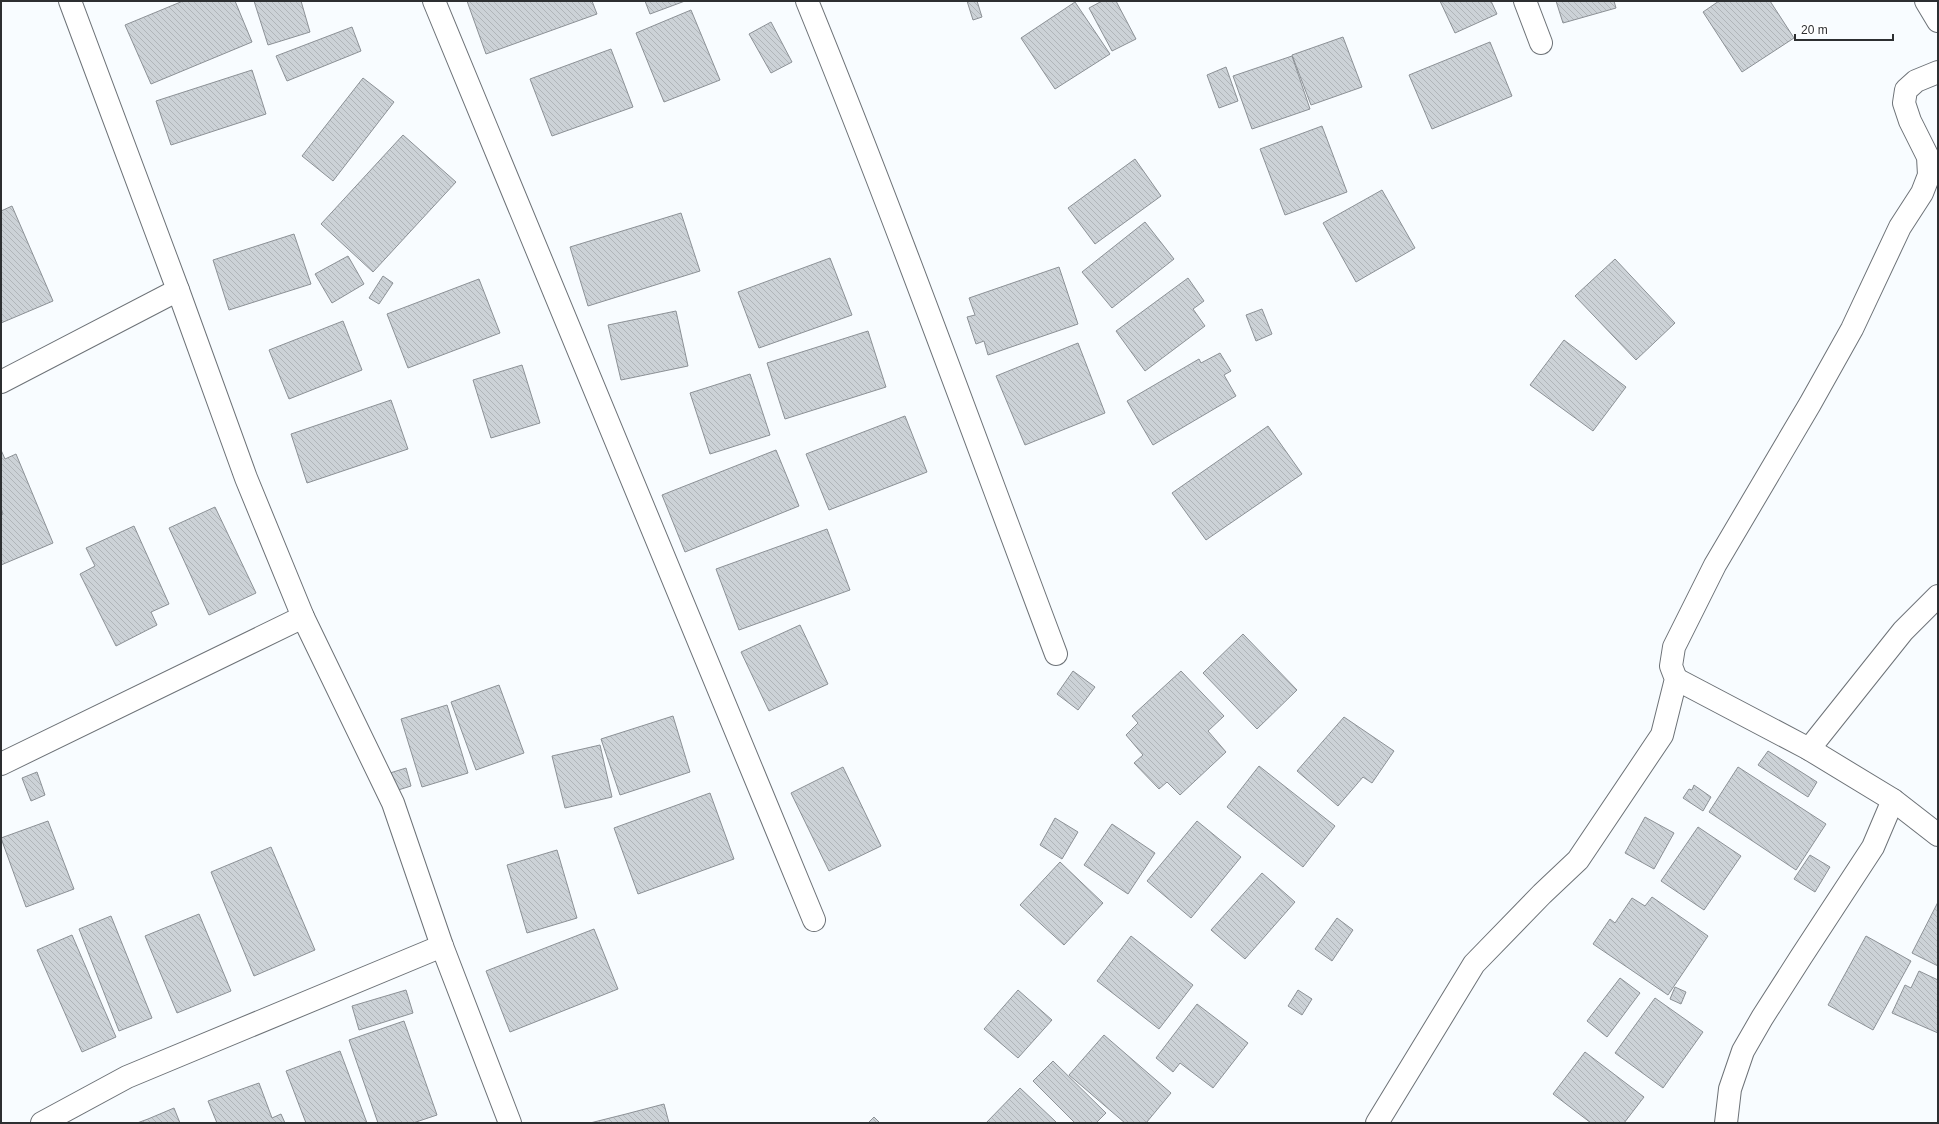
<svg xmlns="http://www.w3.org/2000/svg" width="1939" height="1124" viewBox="0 0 1939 1124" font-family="Helvetica,sans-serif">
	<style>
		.building { fill: url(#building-back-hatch); stroke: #8c9196 }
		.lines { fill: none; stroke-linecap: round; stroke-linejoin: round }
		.minor-casing { stroke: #6d7277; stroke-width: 24 }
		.minor { stroke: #fff; stroke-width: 22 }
	</style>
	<defs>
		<pattern id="building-back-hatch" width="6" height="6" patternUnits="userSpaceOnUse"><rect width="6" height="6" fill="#ccd2d7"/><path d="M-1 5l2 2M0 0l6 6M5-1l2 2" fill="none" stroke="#b0b5b9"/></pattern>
	</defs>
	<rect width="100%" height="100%" fill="#f8fcff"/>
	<g class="building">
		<polygon points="183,1 235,1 252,42 151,84 125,25"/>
		<polygon points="254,1 301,1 310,32 268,45"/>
		<polygon points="467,1 592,1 597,14 486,54"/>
		<polygon points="645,1 685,1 650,14"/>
		<polygon points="967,1 977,1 982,17 973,20"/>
		<polygon points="1102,1 1116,1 1136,39 1112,51 1089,8"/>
		<polygon points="1440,1 1491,1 1497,14 1455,33"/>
		<polygon points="1556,1 1614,1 1616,8 1563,23"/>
		<polygon points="1719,1 1770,1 1794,38 1742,72 1703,12"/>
		<polygon points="1075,2 1110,54 1055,89 1021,38"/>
		<polygon points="691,10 720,80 664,102 636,33"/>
		<polygon points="771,22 792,62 771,73 749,34"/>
		<polygon points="352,27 361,51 287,81 276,56"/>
		<polygon points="1343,37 1362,87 1311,105 1292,55"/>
		<polygon points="1490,42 1512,96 1432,129 1409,75"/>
		<polygon points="611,49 633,107 552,136 530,79"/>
		<polygon points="1292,56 1310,109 1252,129 1233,76"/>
		<polygon points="1226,67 1238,101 1219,108 1207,75"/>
		<polygon points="252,70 266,114 171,145 156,101"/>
		<polygon points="363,78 394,102 333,181 302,156"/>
		<polygon points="1322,126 1347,192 1285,215 1260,149"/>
		<polygon points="403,135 456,182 373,272 321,224"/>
		<polygon points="1135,159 1161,196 1095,244 1068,208"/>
		<polygon points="1382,190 1415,248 1356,282 1323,223"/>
		<polygon points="12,206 53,301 1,323 1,211"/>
		<polygon points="681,213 700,271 588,306 570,247"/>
		<polygon points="1145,222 1174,259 1112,308 1082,272"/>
		<polygon points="294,234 311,284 229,310 213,260"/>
		<polygon points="348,256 364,284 332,303 315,274"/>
		<polygon points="830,258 852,315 759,348 738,292"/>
		<polygon points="1615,259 1675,323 1636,360 1575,296"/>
		<polygon points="1059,267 1078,324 988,355 984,341 976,344 967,317 975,315 969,298"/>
		<polygon points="383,276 393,283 379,304 369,298"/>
		<polygon points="1188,278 1204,301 1193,309 1205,326 1145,371 1116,331"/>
		<polygon points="479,279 500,333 408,368 387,314"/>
		<polygon points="1262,309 1272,334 1256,341 1246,315"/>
		<polygon points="676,311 688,366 621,380 608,325"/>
		<polygon points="343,321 362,370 289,399 269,350"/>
		<polygon points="868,331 886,387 785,419 767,363"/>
		<polygon points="1564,340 1626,387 1593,431 1530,385"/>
		<polygon points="1078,343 1105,413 1025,445 996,376"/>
		<polygon points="1220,353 1231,371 1224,375 1236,396 1153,445 1127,401 1199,359 1201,363"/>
		<polygon points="522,365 540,423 491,438 473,380"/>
		<polygon points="750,374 770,435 710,454 690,393"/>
		<polygon points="391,400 408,449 307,483 291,434"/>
		<polygon points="905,416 927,472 829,510 806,454"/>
		<polygon points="1268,426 1302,474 1206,540 1172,493"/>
		<polygon points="1,450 5,459 16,454 53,543 1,565 1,515 3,514 1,508"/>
		<polygon points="776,450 799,506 685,552 662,495"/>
		<polygon points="215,507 256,593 209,615 169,528"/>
		<polygon points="134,526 169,604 151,612 157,625 116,646 80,574 95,566 86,548"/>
		<polygon points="827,529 850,590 739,630 716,569"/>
		<polygon points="800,625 828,684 769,711 741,652"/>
		<polygon points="1243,634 1297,690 1257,729 1203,673"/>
		<polygon points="1073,671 1095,687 1078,710 1057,694"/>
		<polygon points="1181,671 1224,716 1208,731 1226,752 1180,795 1167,782 1159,789 1134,763 1143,755 1126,735 1138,723 1132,716"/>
		<polygon points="499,685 524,753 476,770 451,702"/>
		<polygon points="447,705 468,773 422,787 401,719"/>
		<polygon points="673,716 690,772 620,795 601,739"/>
		<polygon points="1344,717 1394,751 1372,783 1363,777 1338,806 1297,771"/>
		<polygon points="600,745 612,797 565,808 552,756"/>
		<polygon points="1768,751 1817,782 1808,797 1758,765"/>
		<polygon points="1259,766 1335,826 1303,867 1227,807"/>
		<polygon points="843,767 881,846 829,871 791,793"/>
		<polygon points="1738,767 1826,824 1796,870 1709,812"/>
		<polygon points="406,768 411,786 395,791 390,773"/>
		<polygon points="37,772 45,795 31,801 22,778"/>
		<polygon points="1694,785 1711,797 1703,811 1683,798 1689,789 1692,790"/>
		<polygon points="710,793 734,859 638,894 614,828"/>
		<polygon points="1645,817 1674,833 1654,869 1625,853"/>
		<polygon points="1055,818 1078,832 1062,859 1040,845"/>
		<polygon points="48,821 74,889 26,907 1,838"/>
		<polygon points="1197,821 1241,857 1191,918 1147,881"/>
		<polygon points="1112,824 1155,853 1128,894 1084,865"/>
		<polygon points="1698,827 1741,856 1704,910 1661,881"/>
		<polygon points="271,847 315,950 254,976 211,872"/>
		<polygon points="557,850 577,918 527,933 507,865"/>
		<polygon points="1810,855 1830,867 1815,892 1794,879"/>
		<polygon points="1060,862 1103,903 1064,945 1020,905"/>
		<polygon points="1262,873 1295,902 1245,959 1211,930"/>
		<polygon points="1652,897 1708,936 1668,995 1593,944 1610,919 1615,923 1632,898 1645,906"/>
		<polygon points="1938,902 1938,966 1912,953"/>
		<polygon points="199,914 231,991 177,1013 145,936"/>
		<polygon points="111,916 152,1018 119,1031 79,929"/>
		<polygon points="1337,918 1353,930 1332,961 1315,949"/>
		<polygon points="594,929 618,989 510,1032 486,971"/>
		<polygon points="72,935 116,1037 82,1052 37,950"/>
		<polygon points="1131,936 1193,985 1159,1029 1097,981"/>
		<polygon points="1866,936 1911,961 1873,1030 1828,1005"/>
		<polygon points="1919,971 1938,980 1938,1033 1892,1013 1905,985 1911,988"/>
		<polygon points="1620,978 1640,993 1607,1037 1587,1021"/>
		<polygon points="1675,987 1686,992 1681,1004 1670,999"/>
		<polygon points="406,990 413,1013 359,1030 352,1006"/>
		<polygon points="1018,990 1052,1020 1018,1058 984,1029"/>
		<polygon points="1298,990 1312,999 1302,1015 1288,1006"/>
		<polygon points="1655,998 1703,1032 1663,1088 1615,1053"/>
		<polygon points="1197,1004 1248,1043 1213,1088 1180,1063 1173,1072 1156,1058"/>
		<polygon points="404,1021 437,1115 413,1123 378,1123 349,1040"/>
		<polygon points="1104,1035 1171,1093 1146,1123 1125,1123 1069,1075"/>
		<polygon points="340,1051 367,1123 306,1123 286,1071"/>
		<polygon points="1585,1052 1644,1097 1624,1123 1591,1123 1553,1094"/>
		<polygon points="1053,1061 1106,1113 1096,1123 1075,1123 1033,1081"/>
		<polygon points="259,1083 272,1118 281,1114 285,1123 217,1123 208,1101"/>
		<polygon points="1020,1088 1055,1121 1057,1123 986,1123"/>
		<polygon points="664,1104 669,1123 590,1123 626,1114"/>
		<polygon points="174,1108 180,1123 137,1123 148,1119"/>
		<polygon points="874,1117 880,1123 868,1123"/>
	</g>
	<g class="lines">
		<g class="minor-casing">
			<g id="minor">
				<polyline points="70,1 178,290 246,478 303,617 393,803 442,946 510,1123"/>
				<polyline points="434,1 814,920"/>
				<path d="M 807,1 C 895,217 974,436 1056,654"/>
				<polyline points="1525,1 1541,43"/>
				<polyline points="1926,1 1938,21"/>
				<polyline points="1,382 178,290"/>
				<polyline points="1676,679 1809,749 1893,800 1938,835"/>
				<polyline points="1809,749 1903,631 1938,596"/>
				<polyline points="1,764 303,617"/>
				<polyline points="42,1123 127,1077 442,946"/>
				<polyline points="1377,1123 1474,964 1542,894 1578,860 1662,735 1676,679 1671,666 1674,647 1715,565 1810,404 1852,329 1900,227 1922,193 1929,175 1928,157 1910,121 1904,103 1906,90 1916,81 1938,72"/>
				<polyline points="1726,1123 1730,1089 1743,1051 1762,1018 1801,957 1873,847 1893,800"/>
			</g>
		</g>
		<use href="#minor" class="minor"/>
	</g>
	<rect width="1939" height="1124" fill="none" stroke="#2d2f31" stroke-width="4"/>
	<path d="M1795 34v6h98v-6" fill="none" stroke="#2d2f31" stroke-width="2"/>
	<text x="1801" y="34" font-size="12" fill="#2d2f31" stroke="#ffffff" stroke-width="3" paint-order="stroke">20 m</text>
</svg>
